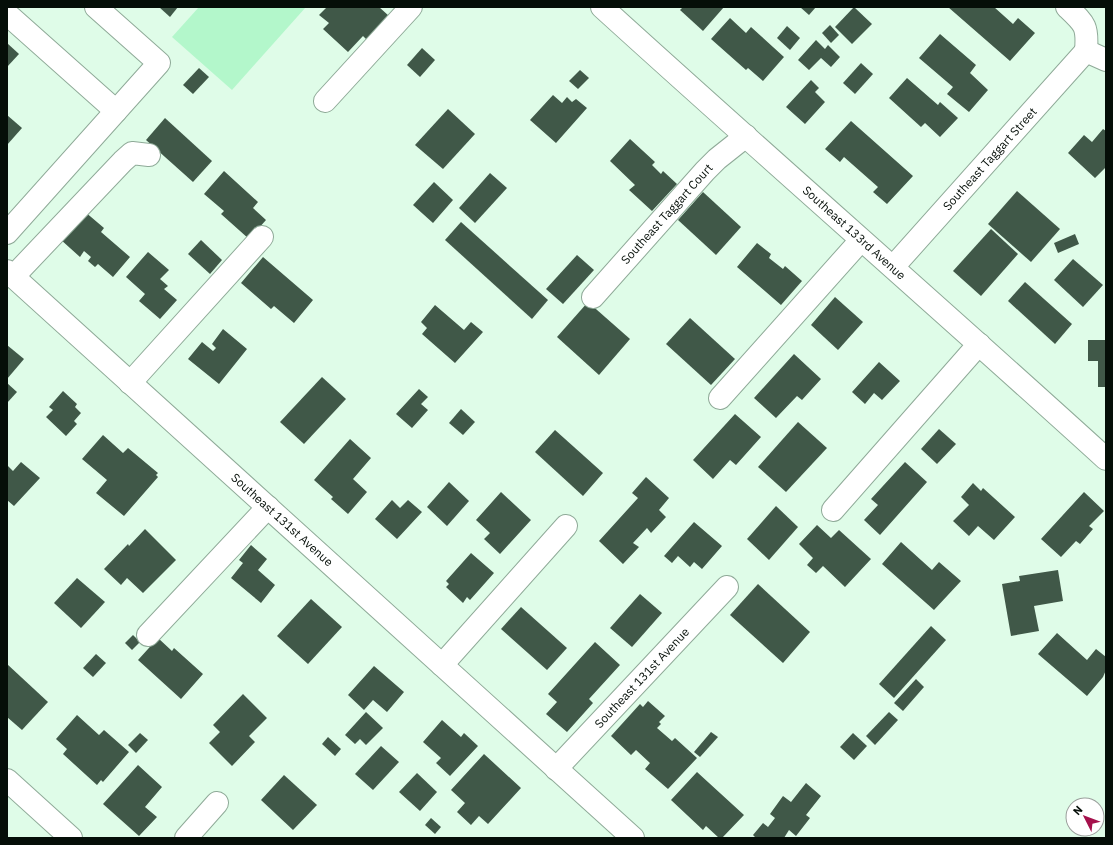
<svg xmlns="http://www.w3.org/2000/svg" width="1113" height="845" viewBox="0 0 1113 845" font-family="'IBM Plex Sans',sans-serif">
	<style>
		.green { fill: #b3f7cb }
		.building { fill: #405848 }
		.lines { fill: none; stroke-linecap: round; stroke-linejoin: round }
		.minor-casing { stroke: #8faa98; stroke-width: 24 }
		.minor { stroke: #fff; stroke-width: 22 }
		.labels { text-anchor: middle; stroke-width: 4; stroke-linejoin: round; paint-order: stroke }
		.street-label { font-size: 12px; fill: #050e08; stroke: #fff }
	</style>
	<rect width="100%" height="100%" fill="#dffce8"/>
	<polygon class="green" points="199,7 306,7 232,90 172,37"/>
	<g class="building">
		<polygon points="159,7 178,7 170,17"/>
		<polygon points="327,7 379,7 389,16 367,40 363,36 348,52 323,29 329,23 319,15"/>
		<polygon points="683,7 724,7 703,31 680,10"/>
		<polygon points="800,7 816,7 809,15"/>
		<polygon points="854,7 872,24 852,44 835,27"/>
		<polygon points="948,7 994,7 1013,24 1018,18 1035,33 1010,61"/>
		<polygon points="730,18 746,33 751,27 784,57 763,81 748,68 746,70 711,39"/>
		<polygon points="830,25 839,35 831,43 822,33"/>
		<polygon points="787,26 800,38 790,50 777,38"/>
		<polygon points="940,34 976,65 970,73 988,90 969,112 947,94 953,87 919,58"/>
		<polygon points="816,40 825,49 828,45 840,57 831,67 821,58 809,70 798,60"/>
		<polygon points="7,43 19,54 7,67"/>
		<polygon points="422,48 435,60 420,77 407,65"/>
		<polygon points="861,63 873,74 855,94 843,83"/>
		<polygon points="199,68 209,77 193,94 183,85"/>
		<polygon points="580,70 589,78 578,89 569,81"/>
		<polygon points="907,78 938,105 940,102 958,118 940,137 925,123 921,127 889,98"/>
		<polygon points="811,80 819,88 815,92 825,102 805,124 786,107"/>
		<polygon points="553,95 562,103 567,97 572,102 576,99 587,108 556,143 530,120"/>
		<polygon points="448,109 475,134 443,169 415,145"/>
		<polygon points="7,115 22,128 7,145"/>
		<polygon points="165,118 212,161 193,182 146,140"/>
		<polygon points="851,121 913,176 887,204 873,192 878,187 844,157 840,162 825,149"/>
		<polygon points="1103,129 1106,131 1106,167 1095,178 1068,153 1084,135 1092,142"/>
		<polygon points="630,139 655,162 652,165 661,174 663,171 677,184 652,211 629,190 635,185 610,161"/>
		<polygon points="224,171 258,202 253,208 266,220 249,239 221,214 224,211 204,194"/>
		<polygon points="490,173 507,188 475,223 459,208"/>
		<polygon points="434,182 453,200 433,223 413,205"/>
		<polygon points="1017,191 1060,229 1031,262 988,224"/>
		<polygon points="703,192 741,227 716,255 678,220"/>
		<polygon points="84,211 104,228 101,232 130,257 113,277 98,264 95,267 88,261 91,257 84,251 80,257 60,239"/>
		<polygon points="461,222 548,300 532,319 445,240"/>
		<polygon points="991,229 1018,254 981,296 953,271"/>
		<polygon points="1075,234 1079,244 1058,253 1054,243"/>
		<polygon points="201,240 222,260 210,274 188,254"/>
		<polygon points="757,243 771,254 769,258 783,269 785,266 802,281 781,305 737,267"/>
		<polygon points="148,252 169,270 160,279 168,286 164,289 177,300 160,319 139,301 145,294 126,277"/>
		<polygon points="577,255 594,270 563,304 546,289"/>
		<polygon points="263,257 313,300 294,323 274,306 271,309 241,283"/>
		<polygon points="1073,259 1103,285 1083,307 1054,280"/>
		<polygon points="1025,282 1072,324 1055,344 1008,301"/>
		<polygon points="835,297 863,322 838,350 811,325"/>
		<polygon points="588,302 630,339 599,375 557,337"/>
		<polygon points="435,305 464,330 471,322 483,332 455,363 422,334 427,328 421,322"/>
		<polygon points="690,318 735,359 711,385 666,344"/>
		<polygon points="223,329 247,349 219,384 188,359 202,342 213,351 216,348 212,344"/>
		<polygon points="1088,340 1106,340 1106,387 1098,387 1098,361 1088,361"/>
		<polygon points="7,345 24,359 7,379"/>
		<polygon points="794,354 821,379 802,400 797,396 776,418 754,398"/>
		<polygon points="879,362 900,381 882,400 874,393 865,404 852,392"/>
		<polygon points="322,377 346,399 304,444 280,422"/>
		<polygon points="7,383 17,392 7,403"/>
		<polygon points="419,389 428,397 421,404 428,410 412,428 396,414"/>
		<polygon points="63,391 77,404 75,407 81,413 74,421 77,424 66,436 46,417 53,410 49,407"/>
		<polygon points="461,409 475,422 463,435 449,423"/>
		<polygon points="735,414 761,437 736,465 730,460 713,479 693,460"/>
		<polygon points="798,422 827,448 786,492 758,467"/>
		<polygon points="939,429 956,444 937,464 921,449"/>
		<polygon points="555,430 603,473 583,496 535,452"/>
		<polygon points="103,435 123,453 128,448 158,473 156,475 158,477 124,516 96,493 107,480 82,459"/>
		<polygon points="350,439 371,458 353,479 367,492 348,514 331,499 333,497 314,480"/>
		<polygon points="21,462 40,478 14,506 7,500 7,465 13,471"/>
		<polygon points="905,462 927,482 880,535 864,520 878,505 871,499"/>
		<polygon points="646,477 669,498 659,510 666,517 651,533 647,528 633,543 639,547 623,564 599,541 638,498 632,493"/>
		<polygon points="449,482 469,501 447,526 427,507"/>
		<polygon points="973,483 981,491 983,488 1015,517 994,540 978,526 969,536 953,521 969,505 961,497"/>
		<polygon points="501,492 531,520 500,554 484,539 490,533 476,520"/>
		<polygon points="1084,492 1104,511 1089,526 1093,529 1080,544 1076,541 1061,557 1041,539"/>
		<polygon points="392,500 400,508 408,500 422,512 397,539 375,519"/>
		<polygon points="776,506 798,527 769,560 747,539"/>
		<polygon points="694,522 722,546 702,569 694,562 690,567 678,556 672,563 664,556"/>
		<polygon points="817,525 831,538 839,530 871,559 845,587 823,566 816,573 807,565 813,558 799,544"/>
		<polygon points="145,529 176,560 143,593 127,578 121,585 104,569 128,544 129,546"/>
		<polygon points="901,542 932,570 939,562 961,581 934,610 882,564"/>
		<polygon points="251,545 267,559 258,570 275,585 261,603 231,578 243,563 239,560"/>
		<polygon points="471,553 494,573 470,600 467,597 463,603 446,587 449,584 446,581"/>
		<polygon points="1058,570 1063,601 1034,606 1039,631 1011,636 1002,584 1020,581 1019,576"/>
		<polygon points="77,578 105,602 81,628 54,603"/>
		<polygon points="758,584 810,632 783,663 730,615"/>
		<polygon points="640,594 662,613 632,647 610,628"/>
		<polygon points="311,599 342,627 308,664 277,636"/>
		<polygon points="521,607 567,648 547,670 501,629"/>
		<polygon points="931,626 946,640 894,698 879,684"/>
		<polygon points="1057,633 1087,660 1096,649 1106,657 1106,670 1103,677 1087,696 1038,654"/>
		<polygon points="133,635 140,642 132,650 125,643"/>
		<polygon points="158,638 172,651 174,648 203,674 181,699 138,660"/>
		<polygon points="595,642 620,665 589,699 593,703 567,732 546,714 557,702 548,694"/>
		<polygon points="96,654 106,663 93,677 83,668"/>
		<polygon points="7,664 48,702 22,730 7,717"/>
		<polygon points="374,666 404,692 387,712 373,700 364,710 348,695"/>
		<polygon points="916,679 924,687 903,711 894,703"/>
		<polygon points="243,694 267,718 249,736 255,742 232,766 209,743 220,732 213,725"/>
		<polygon points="648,701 665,716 659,722 661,724 657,728 672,741 675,738 697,758 668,789 645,769 650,763 636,750 631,755 611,736 640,704 643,707"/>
		<polygon points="366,712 383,728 366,745 360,739 355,744 345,735"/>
		<polygon points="889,712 898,720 875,745 866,736"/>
		<polygon points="77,715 99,735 104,730 129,752 103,782 101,780 97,785 63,754 67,749 56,739"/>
		<polygon points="442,720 461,737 464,733 478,746 450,776 436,763 441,758 423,742"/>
		<polygon points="711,732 718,737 700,757 694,752"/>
		<polygon points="140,733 148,740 136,753 128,745"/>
		<polygon points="853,733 867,746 854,760 840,747"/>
		<polygon points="328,737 341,749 335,756 322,744"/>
		<polygon points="381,746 399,762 373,790 355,774"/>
		<polygon points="484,754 521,788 488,824 479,816 471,825 457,812 465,803 451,790"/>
		<polygon points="138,765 162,787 145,807 157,817 139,836 103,804"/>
		<polygon points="697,772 744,815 722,838 719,838 706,826 703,830 671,800"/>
		<polygon points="417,773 437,792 420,811 399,792"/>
		<polygon points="284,775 317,805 293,830 261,800"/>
		<polygon points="806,783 821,796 806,815 810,818 796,836 789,830 784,838 756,838 753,835 763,823 768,827 775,818 770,814 783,796 791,802"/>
		<polygon points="431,818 441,827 435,834 425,825"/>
	</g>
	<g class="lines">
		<g class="minor-casing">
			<g id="minor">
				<path d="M 602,7 C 769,159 939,307 1106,459"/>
				<path d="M 1067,7 C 1085,24 1088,26 1086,51"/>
				<polyline points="7,14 116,111"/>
				<polyline points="1086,51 1106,60"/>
				<polyline points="325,101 411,7"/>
				<polyline points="7,233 159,63 96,7"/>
				<polyline points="893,267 1086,51"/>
				<polyline points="7,271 633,838"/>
				<polyline points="13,277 123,161 132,153 149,155"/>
				<polyline points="593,297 705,171 717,159 746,136"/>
				<polyline points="130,383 262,237"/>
				<polyline points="720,398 861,240"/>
				<polyline points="833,510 979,344"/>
				<polyline points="148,635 268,507"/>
				<polyline points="442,665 566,526"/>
				<polyline points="556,769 727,587"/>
				<polyline points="7,780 71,838"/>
				<polyline points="186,838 217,803"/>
			</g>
		</g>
		<use href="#minor" class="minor"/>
	</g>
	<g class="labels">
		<g class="street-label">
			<text transform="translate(990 159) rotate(-48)" y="4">Southeast Taggart Street</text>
			<text transform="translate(667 214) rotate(-48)" y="4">Southeast Taggart Court</text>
			<text transform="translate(854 233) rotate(42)" y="4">Southeast 133rd Avenue</text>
			<text transform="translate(282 520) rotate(42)" y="4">Southeast 131st Avenue</text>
			<text transform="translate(642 678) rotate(-47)" y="4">Southeast 131st Avenue</text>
		</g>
	</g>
	<rect width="1113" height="845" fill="none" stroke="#050e08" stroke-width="16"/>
	<g transform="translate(1085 817) rotate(312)"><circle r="19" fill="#ffffff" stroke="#9b9f9c"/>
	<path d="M0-3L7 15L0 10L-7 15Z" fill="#a5114c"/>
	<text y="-6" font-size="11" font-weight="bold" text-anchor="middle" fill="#050e08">N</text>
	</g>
</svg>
